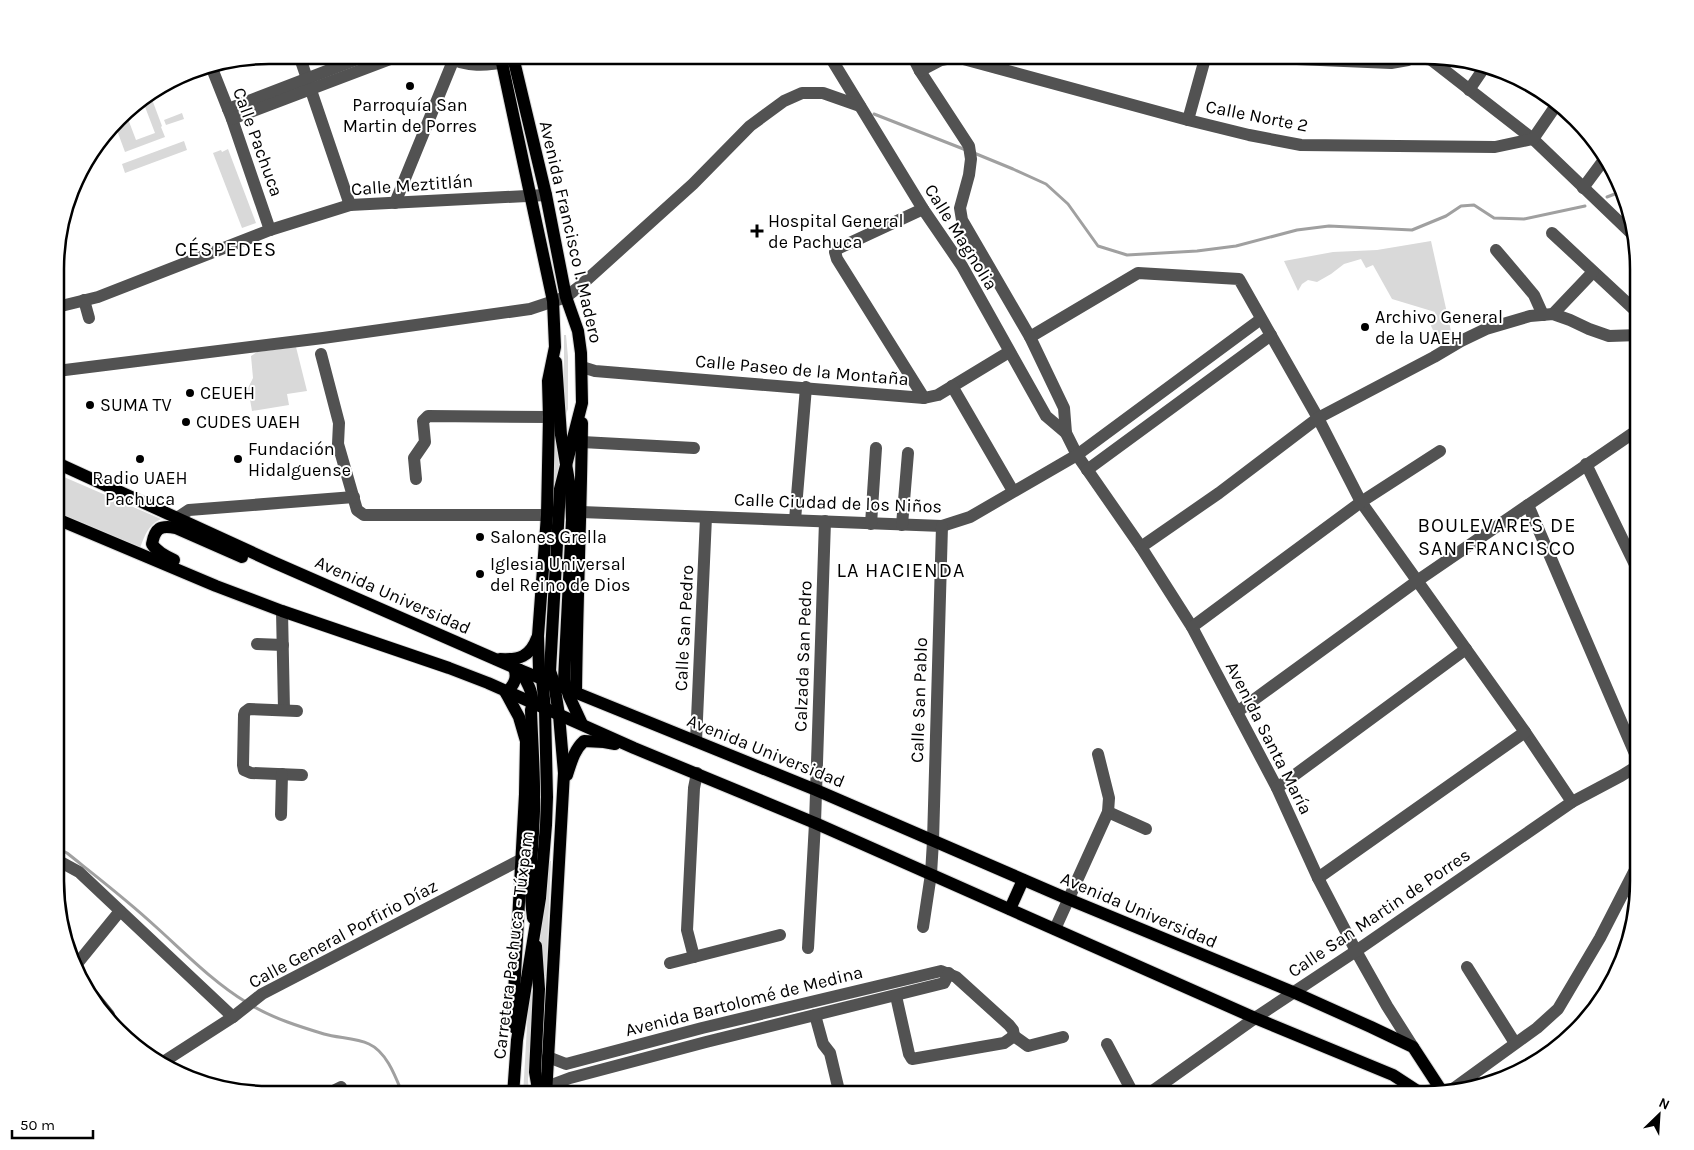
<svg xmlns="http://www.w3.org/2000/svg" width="1694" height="1150" viewBox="0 0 1694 1150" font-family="Karla,sans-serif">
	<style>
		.green { fill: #d9d9d9 }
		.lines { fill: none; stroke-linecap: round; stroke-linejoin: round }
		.stream { stroke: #a0a0a0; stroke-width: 3 }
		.major-casing { stroke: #dbdbdb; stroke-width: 14 }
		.minor { stroke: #525252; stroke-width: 12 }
		.major { stroke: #000; stroke-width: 12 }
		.poi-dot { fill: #000; stroke: #fff; stroke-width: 2 }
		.labels { text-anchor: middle; stroke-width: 4; stroke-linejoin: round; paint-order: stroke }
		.poi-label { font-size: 18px; fill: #000; stroke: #fff; text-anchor: start }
		.street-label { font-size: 18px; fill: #000; stroke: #fff }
		.quarter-label { font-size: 20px; letter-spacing: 1px; fill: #000; stroke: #fff }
		.rim { fill: none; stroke: #000; stroke-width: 2.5 }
	</style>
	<rect width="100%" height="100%" fill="#fff"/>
	<g class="green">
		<polygon points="150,94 162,126 161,127 165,137 125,152 115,125 125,111 136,140 155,133 142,99"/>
		<polygon points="182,113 184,119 166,125 164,120"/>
		<polygon points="184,141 187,150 125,173 122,164"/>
		<polygon points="228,149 256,223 242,228 213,153 221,150 222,152"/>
		<polygon points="1431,241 1453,340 1441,346 1431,326 1435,312 1392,299 1373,265 1366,268 1361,259 1344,264 1331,274 1317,282 1308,280 1302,284 1298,291 1284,261 1333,252 1377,250"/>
		<polygon points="564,335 566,335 568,357 568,409 566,414 564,409"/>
		<polygon points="296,347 307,391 287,394 289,405 252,411 248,388 253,378 251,356 257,352"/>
		<polygon points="554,433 555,433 559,465 553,507"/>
		<path d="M 57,474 L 161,519 C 148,525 145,535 140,548 L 57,514 Z"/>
		<polygon points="549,861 551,861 546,976 544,977 539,932 548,882"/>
		<polygon points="531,988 534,991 528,1079 529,1095 523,1095 529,992"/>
		<polygon points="743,1085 768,1086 767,1095 743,1095"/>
	</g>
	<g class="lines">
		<g class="stream">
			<polyline points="874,114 966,150"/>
			<polyline points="974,153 1013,169 1046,184 1068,204 1098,246 1127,255 1197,251 1236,246 1297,230 1329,226 1412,230 1446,216 1461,206 1474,205 1494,218 1524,219 1585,206"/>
			<polyline points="1607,197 1620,192"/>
			<path d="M 57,848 L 67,853 C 97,877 127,900 155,926 C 184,952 213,982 246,1002"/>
			<path d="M 251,1005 C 272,1018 301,1027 324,1034 C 338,1038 356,1038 369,1044 C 387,1052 396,1078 403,1095"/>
		</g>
		<g class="major-casing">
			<g id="major">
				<polyline points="497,55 502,63 553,301 555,347 548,381 549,417 547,515 538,636 539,669 542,678 545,709 547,797 546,825 540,898 517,1040 513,1095"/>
				<polyline points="514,55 514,61 546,195 566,297 578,331 581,353 582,403 560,489 550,671 554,683 559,715 564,773 546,1095"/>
				<polyline points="556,362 561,435 571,493 572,520 564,680 569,696 582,724"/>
				<polyline points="57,463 273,562 520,670 816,790 1068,899 1293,992 1371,1027 1413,1047 1443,1093"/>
				<polyline points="57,519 216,586 282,611 449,668 488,683 634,748 815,823 1255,1018 1393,1075 1416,1090 1421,1095"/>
				<path d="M 174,560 C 165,556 157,552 152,544 C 155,528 160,525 176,528 L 242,557"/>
				<path d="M 500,659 C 519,660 530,657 537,638"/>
				<path d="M 520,670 C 527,682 536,696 531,710 C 532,744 535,777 534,811 C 533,848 528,881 533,918"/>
				<path d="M 576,692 C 577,602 581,513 582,423"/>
				<polyline points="506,693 519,717 526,741 525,794 513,1011 515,1028"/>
				<path d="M 506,693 C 514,685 519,677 513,666"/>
				<path d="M 567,775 C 571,763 574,750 584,741 L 604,742 L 615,744"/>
				<polyline points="1010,909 1023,880"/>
				<polyline points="536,946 539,989 535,1072 539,1095"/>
			</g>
		</g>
		<g class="minor">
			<polyline points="299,55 350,205"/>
			<path d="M 444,55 C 465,68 488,66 511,61"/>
			<polyline points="829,55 923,209 962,266 1046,416 1066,433"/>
			<polyline points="912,55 920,71 969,146 971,159 969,175 960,208 962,220 1030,337 1064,408 1066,433 1077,455 1141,547 1192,627 1277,788 1318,878 1356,951 1387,1006 1413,1047"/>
			<polyline points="1284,55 1297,59 1391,63 1408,60 1416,55"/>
			<polyline points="1425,55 1533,139 1632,234"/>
			<polyline points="211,66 232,119 270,230"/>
			<polyline points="920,71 941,60 956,57 1188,120 1249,135 1301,145 1495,147 1533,139 1557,104"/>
			<polyline points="1469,90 1486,65"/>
			<polyline points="228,109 368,55"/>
			<polyline points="232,119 401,55"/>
			<polyline points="1188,120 1206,55"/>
			<polyline points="1583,188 1606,157"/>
			<polyline points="395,203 453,61"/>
			<polyline points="923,209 839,248 835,252 837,259 924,398"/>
			<polyline points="1552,233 1639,314"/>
			<polyline points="1496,250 1534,295 1543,315"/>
			<polyline points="84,300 89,318"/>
			<polyline points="57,307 98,297 270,230 350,205 546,195"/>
			<polyline points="1553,314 1593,272"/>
			<polyline points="1030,337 1138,273 1239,279 1318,418 1361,502 1525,732 1572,802"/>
			<polyline points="321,354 339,423 338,444 357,510 364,515 547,515"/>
			<polyline points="582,367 595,371 924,398 938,395 1009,352"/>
			<polyline points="57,371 323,338 530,309 566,297 580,286 693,184 750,126 784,101 802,93 823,93 860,106"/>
			<polyline points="952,386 1013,491"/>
			<polyline points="582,442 694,448"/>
			<polyline points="1586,464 1639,573"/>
			<polyline points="1087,470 1271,335"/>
			<polyline points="416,479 414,458 425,442 423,421 428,416 549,417"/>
			<polyline points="1528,505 1639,763"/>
			<polyline points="581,512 942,526 970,517 1077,455 1261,319"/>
			<polyline points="177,518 189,510 354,497"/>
			<polyline points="795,520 806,387"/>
			<polyline points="871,524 876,448"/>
			<polyline points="902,525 908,453"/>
			<polyline points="1141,547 1219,493 1318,418 1434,357 1461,341 1486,329 1530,316 1553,314 1570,320 1589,329 1609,336 1639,335"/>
			<polyline points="282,611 284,710"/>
			<polyline points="1192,627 1361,502 1440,451"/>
			<polyline points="257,644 283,645"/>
			<polyline points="297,711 249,709 245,712 244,715 243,765 244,770 251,773 302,775"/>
			<polyline points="1237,712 1417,581 1639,429"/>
			<polyline points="696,741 706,517"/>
			<polyline points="1277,788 1466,649"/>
			<polyline points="1108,812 1146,829"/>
			<polyline points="281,815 282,774"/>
			<polyline points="57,860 79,872 233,1017"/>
			<polyline points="1318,878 1525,732"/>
			<polyline points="923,927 931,874 933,841 942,526"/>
			<polyline points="1055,929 1108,812 1109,798 1098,754"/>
			<polyline points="808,948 815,823 825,521"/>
			<polyline points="694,957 687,930 694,788 697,773"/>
			<polyline points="670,963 780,935"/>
			<polyline points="76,965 120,911"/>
			<polyline points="1467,967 1515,1043"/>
			<polyline points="80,979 109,1015"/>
			<polyline points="896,996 909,1054 912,1059 1004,1043 1014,1036"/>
			<polyline points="815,1015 823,1044 830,1053 840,1095"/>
			<polyline points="1014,1036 1028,1046 1063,1037"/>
			<polyline points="1107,1044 1134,1095"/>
			<polyline points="548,1057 566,1064 702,1028 941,971 956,977 1009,1025 1013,1030 1014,1036"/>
			<polyline points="160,1064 233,1017 262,994 522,859"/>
			<polyline points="546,1087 570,1078 706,1042 944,983 949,973"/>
			<polyline points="1450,1091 1537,1028 1558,1009 1600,938 1639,862"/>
			<polyline points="325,1095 341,1087"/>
			<polyline points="1147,1095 1255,1018 1356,951 1572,802 1621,776 1639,765"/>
		</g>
		<use href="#major" class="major"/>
	</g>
	<g class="poi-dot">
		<circle cx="410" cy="86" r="5"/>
		<path d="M754.5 223.5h5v5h5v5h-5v5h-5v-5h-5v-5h5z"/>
		<circle cx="1365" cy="327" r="5"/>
		<circle cx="190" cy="393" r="5"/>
		<circle cx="90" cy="405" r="5"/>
		<circle cx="186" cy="422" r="5"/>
		<circle cx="140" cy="459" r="5"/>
		<circle cx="238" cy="459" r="5"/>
		<circle cx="480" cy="537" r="5"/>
		<circle cx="480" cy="574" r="5"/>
	</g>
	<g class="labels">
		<g class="poi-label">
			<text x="410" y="111" text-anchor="middle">Parroquía San<tspan x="410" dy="21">Martin de Porres</tspan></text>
			<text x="768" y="227">Hospital General<tspan x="768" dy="21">de Pachuca</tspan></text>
			<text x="1375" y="323">Archivo General<tspan x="1375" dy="21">de la UAEH</tspan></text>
			<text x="200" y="399">CEUEH</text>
			<text x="100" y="411">SUMA TV</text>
			<text x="196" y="428">CUDES UAEH</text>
			<text x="248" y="455">Fundación<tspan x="248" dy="21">Hidalguense</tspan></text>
			<text x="140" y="484" text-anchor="middle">Radio UAEH<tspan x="140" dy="21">Pachuca</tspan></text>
			<text x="490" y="543">Salones Grella</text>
			<text x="490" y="570">Iglesia Universal<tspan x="490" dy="21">del Reino de Dios</tspan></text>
		</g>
		<g class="street-label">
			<text transform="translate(1257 116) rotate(11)" y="6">Calle Norte 2</text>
			<text transform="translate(258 142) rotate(70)" y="6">Calle Pachuca</text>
			<text transform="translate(412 185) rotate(-4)" y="6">Calle Meztitlán</text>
			<text transform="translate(571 232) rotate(77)" y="6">Avenida Francisco I. Madero</text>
			<text transform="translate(961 237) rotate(58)" y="6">Calle Magnolia</text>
			<text transform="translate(802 370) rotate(5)" y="6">Calle Paseo de la Montaña</text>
			<text transform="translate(838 503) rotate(2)" y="6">Calle Ciudad de los Niños</text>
			<text transform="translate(393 595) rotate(24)" y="6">Avenida Universidad</text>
			<text transform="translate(684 628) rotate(-87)" y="6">Calle San Pedro</text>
			<text transform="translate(803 656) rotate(-88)" y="6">Calzada San Pedro</text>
			<text transform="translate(919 700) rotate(-88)" y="6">Calle San Pablo</text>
			<text transform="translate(1269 738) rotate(63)" y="6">Avenida Santa María</text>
			<text transform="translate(766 751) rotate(22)" y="6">Avenida Universidad</text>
			<text transform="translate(1139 910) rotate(23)" y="6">Avenida Universidad</text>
			<text transform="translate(1379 913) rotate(-34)" y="6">Calle San Martin de Porres</text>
			<text transform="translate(343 934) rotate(-28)" y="6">Calle General Porfirio Díaz</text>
			<text transform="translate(513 945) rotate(-83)" y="6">Carretera Pachuca - Túxpam</text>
			<text transform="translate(744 1001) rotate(-14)" y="6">Avenida Bartolomé de Medina</text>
		</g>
		<g class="quarter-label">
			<text x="226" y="256">CÉSPEDES</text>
			<text x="1497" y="532">BOULEVARES DE<tspan x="1497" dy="23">SAN FRANCISCO</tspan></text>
			<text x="901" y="577">LA HACIENDA</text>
		</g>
	</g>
	<path d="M0 0H1694V1150H0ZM269 64H1425A205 205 0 0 1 1630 269V881A205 205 0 0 1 1425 1086H269A205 205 0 0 1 64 881V269A205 205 0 0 1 269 64Z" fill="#fff" fill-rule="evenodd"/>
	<path class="rim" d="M269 64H1425A205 205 0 0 1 1630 269V881A205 205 0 0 1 1425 1086H269A205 205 0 0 1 64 881V269A205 205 0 0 1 269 64Z"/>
	<g transform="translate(1659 1115) rotate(25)" stroke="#ffffff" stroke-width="4" paint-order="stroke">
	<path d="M0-4L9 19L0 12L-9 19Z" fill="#000000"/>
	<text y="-8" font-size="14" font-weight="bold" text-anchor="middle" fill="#000000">N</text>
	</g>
	<path d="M12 1130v8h81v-8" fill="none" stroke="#000000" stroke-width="2.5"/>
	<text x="20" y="1130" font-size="15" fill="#000000" stroke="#ffffff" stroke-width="4" paint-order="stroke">50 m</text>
</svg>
